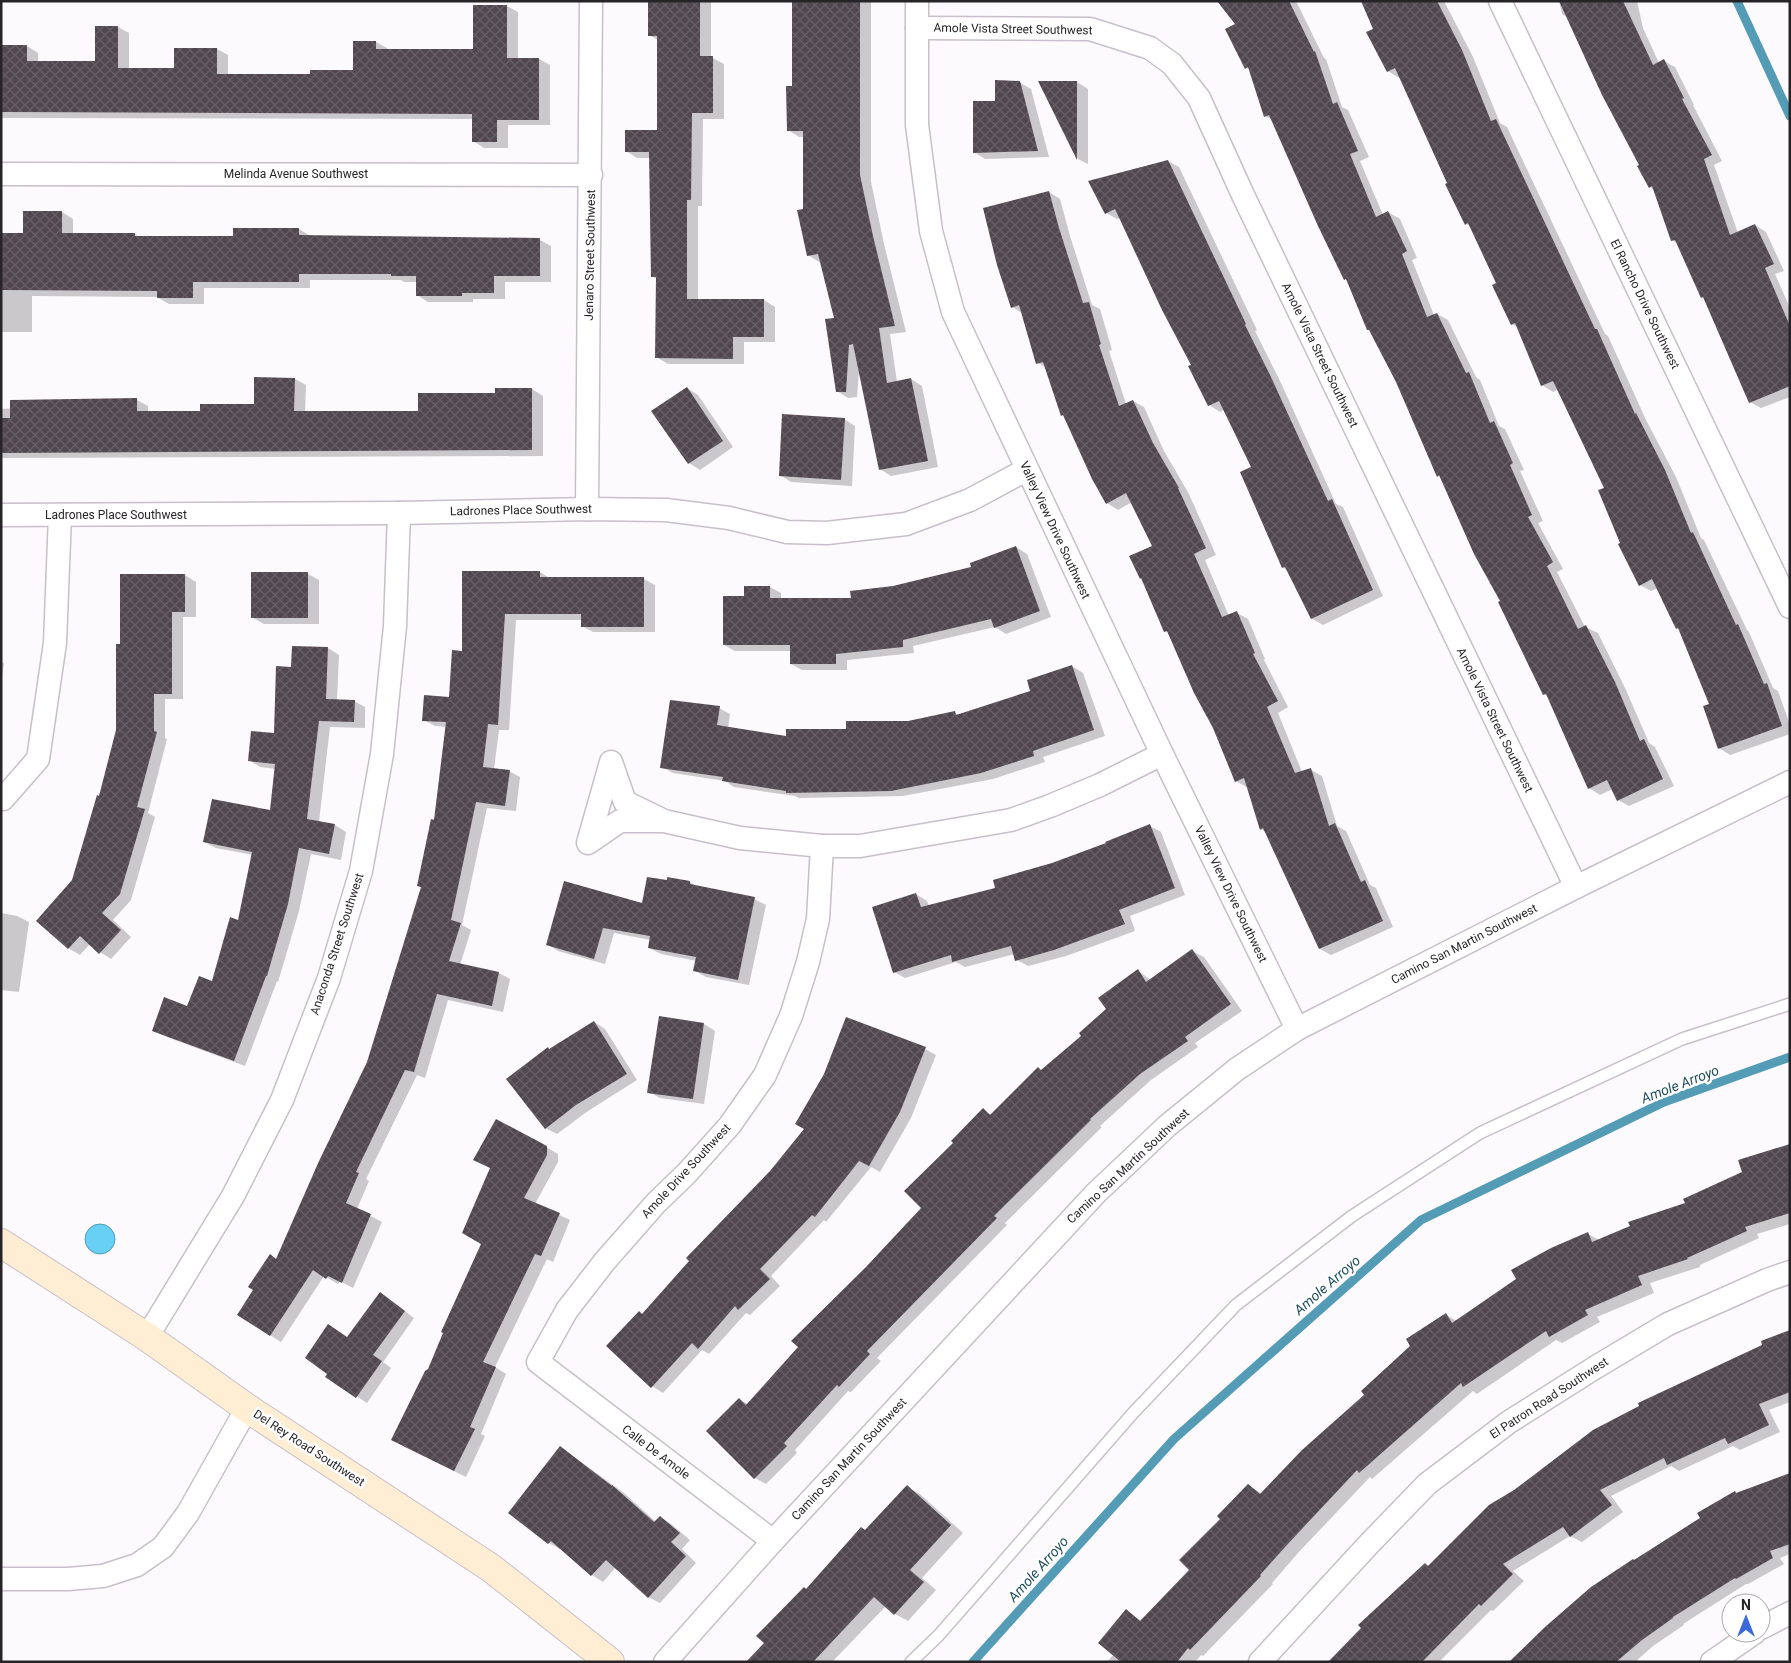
<svg xmlns="http://www.w3.org/2000/svg" width="1791" height="1663" viewBox="0 0 1791 1663" font-family="Roboto,sans-serif">
	<style>
		.water { fill: #67d0f4; stroke: #549cb6 }
		.shadow { fill: #0003 }
		.lines { fill: none; stroke-linecap: round; stroke-linejoin: round }
		.stream { stroke: #549cb6; stroke-width: 9 }
		.building { fill: url(#building-cross-hatch) }
		.lane-casing { stroke: #c7bfc9; stroke-width: 14 }
		.street-casing { stroke: #c7bfc9; stroke-width: 25 }
		.secondary-casing { stroke: #c7bfc9; stroke-width: 30 }
		.lane { stroke: #fff; stroke-width: 11 }
		.street { stroke: #fff; stroke-width: 22 }
		.secondary { stroke: #ffeed3; stroke-width: 28 }
		.labels { text-anchor: middle; stroke-width: 5; stroke-linejoin: round; paint-order: stroke }
		.street-label { font-size: 12px; fill: #272427; stroke: #fff }
		.water-label { font-size: 14px; font-style: italic; fill: #1f4d5c; stroke: #fff }
	</style>
	<defs>
		<pattern id="building-cross-hatch" width="8" height="8" patternUnits="userSpaceOnUse" patternTransform="scale(1.25)"><rect width="8" height="8" fill="#51484f"/><path d="M0 0l8 8M0 8l8-8" fill="none" stroke="#675f65"/></pattern>
	</defs>
	<rect width="100%" height="100%" fill="#fdfafe"/>
	<circle class="water" cx="100" cy="1239" r="15"/>
	<g class="shadow">
		<polygon points="649,1 711,1 711,57 724,64 724,119 703,119 702,206 698,206 698,300 764,300 775,307 775,342 744,342 744,364 668,364 656,357 657,279 652,276 650,158 637,158 626,151 658,131 658,40 649,35"/>
		<polygon points="793,1 871,1 871,182 884,244 906,332 890,334 897,382 911,379 922,386 938,467 891,476 880,469 859,371 857,397 848,398 837,391 836,319 821,261 819,262 808,255 804,210 804,137 799,137 788,130 793,88"/>
		<polygon points="1218,1 1296,1 1324,58 1326,59 1342,107 1348,110 1369,157 1360,161 1383,215 1388,212 1400,219 1417,258 1412,260 1434,315 1437,314 1448,320 1476,377 1480,380 1499,426 1505,429 1524,470 1520,471 1543,521 1538,523 1563,569 1557,572 1585,627 1598,633 1626,690 1649,743 1655,747 1674,786 1629,806 1618,800 1613,789 1600,795 1589,788 1549,696 1544,694 1442,478 1438,476 1397,381 1348,280 1345,279 1272,120 1265,116 1251,70 1246,68 1236,24"/>
		<polygon points="1362,1 1444,1 1473,57 1500,123 1507,127 1605,334 1608,336 1646,420 1676,477 1701,538 1704,540 1747,630 1749,632 1773,688 1778,691 1790,725 1790,734 1730,755 1719,748 1711,704 1680,630 1677,628 1658,588 1651,591 1640,585 1622,544 1606,488 1559,389 1553,392 1542,385 1518,327 1512,324 1498,283 1471,226 1466,224 1400,77 1399,78 1388,71 1374,30"/>
		<polygon points="1559,1 1637,1 1643,28 1659,63 1664,61 1675,67 1694,105 1693,105 1722,161 1714,165 1738,233 1755,225 1766,232 1784,271 1775,274 1790,308 1790,397 1761,408 1750,402 1704,298 1702,297 1678,244 1672,240 1654,190 1650,187 1567,17 1562,14"/>
		<polygon points="507,6 518,12 518,59 539,59 550,65 550,125 508,125 508,148 484,148 473,141 473,119 1,118 1,46 27,46 38,53 38,63 96,63 118,27 129,33 129,69 175,69 217,49 228,55 228,75 311,75 354,71 376,42 387,48 387,50 474,50"/>
		<polygon points="1019,82 1031,89 1049,157 985,159 974,152 996,102"/>
		<polygon points="1040,82 1077,82 1088,89 1088,164 1078,159"/>
		<polygon points="1168,161 1179,167 1257,330 1255,331 1281,383 1336,504 1343,507 1383,596 1323,625 1311,618 1288,571 1283,567 1253,467 1225,409 1220,412 1209,405 1192,365 1120,218 1117,219 1106,213"/>
		<polygon points="1049,192 1060,199 1070,236 1092,305 1100,309 1112,350 1109,351 1126,404 1133,401 1144,407 1164,451 1189,494 1216,555 1205,560 1229,616 1237,613 1248,619 1265,659 1264,660 1288,707 1278,713 1302,772 1311,770 1322,776 1337,826 1346,831 1370,885 1376,888 1393,927 1331,955 1320,949 1266,832 1261,829 1248,788 1236,781 1214,727 1169,633 1165,631 1143,579 1141,578 1153,547 1132,502 1118,510 1107,503 1065,416 1062,415 1047,368 1038,363 1022,313 1012,307"/>
		<polygon points="62,212 73,219 73,234 135,234 139,237 234,237 299,229 310,236 540,240 551,246 551,282 505,282 505,299 473,299 473,302 428,302 417,295 417,282 404,282 401,280 310,280 310,288 204,288 204,304 169,304 157,297 32,296 32,332 1,332 1,234 24,234 24,213"/>
		<polygon points="295,379 306,385 305,413 419,413 496,394 532,389 543,396 543,456 1,458 1,409 137,400 148,406 148,413 202,413 255,405"/>
		<polygon points="687,388 698,395 733,447 700,470 689,463"/>
		<polygon points="844,419 855,426 852,486 791,482 780,475"/>
		<polygon points="1016,547 1027,554 1051,617 1006,634 995,627 913,646 914,653 847,660 847,670 802,670 791,664 791,651 735,651 724,645 746,597 770,587 781,593 781,600 852,600 973,568"/>
		<polygon points="540,572 551,579 644,579 655,585 655,632 593,632 582,626 582,620 516,620 509,730 499,730 494,769 509,771 520,777 516,811 487,808 462,925 471,930 460,965 499,973 510,979 503,1012 448,1000 425,1078 417,1075 366,1179 369,1181 357,1209 382,1222 353,1288 340,1281 338,1284 324,1276 281,1342 239,1315 277,1260 368,1062 422,887 435,822 447,727 435,726 424,720 450,698 463,652"/>
		<polygon points="308,574 319,580 319,624 264,624 253,618"/>
		<polygon points="121,575 185,575 196,582 196,617 183,617 183,699 165,699 165,738 167,739 148,813 155,817 131,900 113,920 131,937 111,959 100,952 90,944 80,955 68,948 74,881 100,797 117,730 121,645"/>
		<polygon points="328,648 339,655 337,700 354,701 365,707 365,728 330,727 319,822 335,825 346,832 341,860 311,854 299,911 278,982 277,981 245,1066 164,1036 153,1030 188,1008 213,982 239,921 253,855 216,848 204,842 271,811 276,769 260,767 249,760 275,735 292,668"/>
		<polygon points="1,662 4,663 1,682"/>
		<polygon points="1072,666 1083,673 1105,736 1043,757 1045,762 993,779 903,796 799,798 795,796 734,787 725,781 673,773 662,767 719,708 730,714 728,728 788,738 908,722 955,713 960,716 1032,692"/>
		<polygon points="1150,826 1161,832 1185,895 1130,916 1135,931 1066,956 1028,966 1017,960 1015,954 965,967 956,962 905,978 894,972 916,894 927,901 929,906 997,889"/>
		<polygon points="690,882 698,887 754,899 766,905 749,985 706,977 695,971 697,961 661,954 649,948 651,940 614,933 605,964 558,951 547,944 643,905"/>
		<polygon points="1,913 17,916 29,922 19,992 1,990"/>
		<polygon points="1192,951 1204,957 1242,1011 1195,1043 1198,1047 1151,1080 1100,1126 1102,1127 1005,1223 1007,1225 877,1358 881,1361 851,1392 848,1391 795,1450 797,1453 766,1484 755,1478 739,1400 748,1404 799,1347 867,1268 923,1208 955,1143 983,1110 992,1115 1082,1036 1107,1009 1138,971 1151,980"/>
		<polygon points="594,1022 605,1029 637,1080 588,1111 557,1134 545,1128 550,1050"/>
		<polygon points="704,1024 715,1031 704,1104 660,1098 649,1092"/>
		<polygon points="925,1049 936,1055 911,1118 880,1172 871,1167 826,1222 824,1220 771,1276 780,1286 750,1315 746,1313 709,1354 702,1350 663,1393 652,1386 642,1315"/>
		<polygon points="1790,1145 1790,1224 1757,1234 1759,1238 1700,1265 1700,1267 1650,1283 1654,1293 1597,1317 1600,1322 1562,1343 1556,1340 1477,1394 1473,1391 1372,1479 1370,1477 1298,1553 1272,1583 1273,1584 1203,1656 1201,1655 1195,1662 1107,1662 1114,1654 1126,1611 1142,1621 1191,1570 1222,1519 1248,1485 1262,1494 1366,1395 1446,1315 1457,1321 1588,1234 1599,1240 1687,1204 1744,1173"/>
		<polygon points="546,1147 558,1154 558,1162 535,1204 570,1220 553,1262 547,1259 495,1367 506,1374 481,1434 485,1436 466,1477 403,1446 429,1370"/>
		<polygon points="390,1300 414,1318 383,1362 391,1368 367,1403 327,1377 347,1338"/>
		<polygon points="1790,1332 1790,1402 1769,1410 1780,1432 1740,1450 1733,1446 1679,1471 1671,1466 1611,1496 1623,1512 1582,1542 1570,1536 1513,1571 1524,1581 1493,1611 1491,1610 1439,1662 1329,1662 1425,1564 1429,1566 1764,1345"/>
		<polygon points="560,1447 624,1493 656,1522 660,1517 671,1524 690,1540 682,1549 696,1563 660,1603 648,1597 616,1567 603,1582 592,1575 561,1548 560,1549 549,1543"/>
		<polygon points="1790,1474 1790,1554 1780,1558 1784,1564 1748,1584 1746,1584 1683,1624 1684,1625 1653,1646 1635,1662 1511,1662 1634,1561 1737,1494"/>
		<polygon points="907,1487 920,1494 963,1533 922,1578 936,1590 908,1621 895,1614 886,1606 832,1662 751,1662 765,1643"/>
	</g>
	<g class="lines">
		<g class="stream">
			<polyline points="1737,1 1790,116"/>
			<polyline points="973,1662 1174,1439 1421,1220 1664,1102 1790,1057"/>
		</g>
	</g>
	<g class="building">
		<polygon points="648,1 700,1 700,56 713,56 713,113 692,113 691,200 687,200 687,299 764,299 764,337 733,337 733,359 655,358 656,277 651,277 649,152 625,152 625,130 657,130 657,36 648,36"/>
		<polygon points="792,1 860,1 860,175 873,236 895,326 879,328 887,383 911,378 928,461 879,470 853,344 849,345 846,392 836,392 825,319 834,318 818,254 807,256 797,210 803,209 803,131 787,131 786,86 792,86"/>
		<polygon points="1217,1 1289,1 1314,52 1315,51 1333,104 1337,102 1358,151 1350,154 1376,217 1388,211 1407,251 1402,254 1427,317 1437,313 1466,373 1469,372 1490,423 1494,421 1513,463 1510,465 1532,515 1528,517 1553,562 1547,566 1578,629 1586,625 1615,682 1640,741 1644,739 1663,779 1617,801 1607,780 1588,789 1546,694 1543,695 1498,602 1500,601 1474,554 1439,475 1437,477 1396,382 1369,330 1367,330 1346,279 1344,280 1318,226 1269,115 1264,117 1248,67 1245,69 1225,29 1235,24"/>
		<polygon points="1361,1 1437,1 1462,50 1491,121 1496,119 1595,329 1597,329 1635,414 1636,413 1665,470 1691,533 1693,532 1736,625 1738,624 1764,684 1767,683 1782,726 1718,749 1703,706 1709,704 1678,628 1676,629 1652,579 1639,586 1618,544 1620,543 1598,490 1604,488 1553,381 1541,386 1515,323 1511,325 1492,285 1496,283 1468,223 1465,225 1445,184 1447,183 1395,68 1387,72 1366,32 1373,29"/>
		<polygon points="1559,1 1623,1 1653,65 1664,59 1684,98 1682,99 1712,155 1704,159 1730,235 1755,224 1774,264 1765,268 1790,326 1790,386 1749,403 1703,297 1701,298 1675,240 1671,241 1652,186 1649,188 1637,166 1639,165 1602,95"/>
		<polygon points="473,5 507,5 507,58 539,58 539,120 497,120 497,142 472,142 472,114 1,112 1,45 27,45 27,61 95,61 95,26 118,26 118,68 174,68 174,48 217,48 217,74 310,74 310,70 353,70 353,41 376,41 376,49 473,49"/>
		<polygon points="995,80 1020,81 1038,151 973,153 973,101 995,101"/>
		<polygon points="1038,81 1077,81 1077,160"/>
		<polygon points="1168,160 1246,324 1245,325 1270,375 1328,501 1332,499 1373,590 1311,619 1285,567 1282,568 1240,472 1251,467 1219,401 1208,406 1188,366 1191,365 1162,310 1115,209 1105,214 1088,181"/>
		<polygon points="1049,191 1059,228 1083,303 1089,302 1101,344 1099,345 1119,406 1133,400 1153,443 1179,488 1178,488 1206,548 1194,554 1222,617 1237,611 1255,653 1253,654 1278,701 1267,707 1295,773 1311,768 1329,826 1335,823 1361,882 1365,880 1383,921 1319,949 1263,828 1260,830 1244,778 1235,782 1213,728 1194,693 1167,631 1164,632 1141,578 1140,579 1129,556 1152,546 1126,493 1106,504 1092,479 1063,415 1061,416 1043,362 1036,364 1019,305 1011,308 997,265 983,208"/>
		<polygon points="23,211 62,211 62,233 135,233 135,236 233,236 233,228 299,228 299,235 540,238 540,276 494,276 494,293 462,293 462,296 416,296 416,276 391,276 391,274 299,274 299,282 193,282 193,298 157,298 157,291 1,290 1,233 23,233"/>
		<polygon points="254,377 295,378 294,411 418,411 418,393 495,393 495,388 532,388 532,450 1,453 1,418 10,418 10,400 137,398 137,411 200,411 200,404 254,404"/>
		<polygon points="687,387 723,441 688,464 651,411"/>
		<polygon points="782,414 845,418 841,480 779,476"/>
		<polygon points="1016,546 1040,611 994,628 991,619 903,640 903,647 836,654 836,664 790,664 790,645 723,645 723,596 744,596 744,586 770,586 770,598 851,598 850,591 893,586 971,567 970,563"/>
		<polygon points="462,571 540,571 540,577 644,577 644,627 581,627 581,614 505,614 498,725 488,724 483,767 510,770 505,806 476,802 451,920 461,923 449,961 499,972 492,1006 437,994 414,1072 405,1070 356,1172 359,1173 346,1203 371,1214 342,1283 328,1276 326,1279 313,1270 270,1336 237,1315 253,1290 248,1287 270,1254 276,1259 319,1161 367,1062 421,887 417,886 431,819 434,820 446,722 422,721 424,695 449,697 452,650 462,651"/>
		<rect x="251" y="572" width="57" height="46"/>
		<polygon points="120,574 185,574 185,612 172,612 172,694 154,694 154,731 157,732 137,807 145,809 120,894 102,913 121,930 99,954 80,936 68,949 36,921 72,880 97,795 99,796 116,730 116,644 120,644"/>
		<polygon points="292,646 328,647 326,699 355,700 354,722 319,721 307,819 335,824 329,854 299,848 288,904 267,976 266,976 234,1061 152,1031 164,997 187,1006 199,976 212,981 230,917 238,920 252,852 203,842 212,799 270,810 275,764 248,761 251,731 274,733 276,666 291,667"/>
		<polygon points="1072,665 1094,730 1033,751 1034,756 981,773 891,791 786,793 786,791 722,781 723,777 660,768 670,700 720,706 717,725 786,736 786,729 846,729 846,721 908,721 955,711 956,715 1030,691 1027,680"/>
		<polygon points="1150,824 1175,888 1119,910 1125,924 1054,950 1015,961 1011,946 952,962 951,955 893,973 872,907 916,893 921,907 995,888 993,880 1052,863 1106,843 1105,842"/>
		<polygon points="647,877 667,880 667,877 690,881 690,884 755,897 738,980 693,971 696,957 648,948 650,936 603,928 594,959 546,945 564,881 642,903"/>
		<polygon points="1192,949 1231,1004 1185,1037 1188,1041 1140,1074 1090,1119 1091,1120 994,1216 997,1218 867,1351 870,1354 839,1387 837,1385 784,1443 787,1446 754,1479 706,1431 739,1398 746,1405 798,1347 791,1341 866,1267 921,1208 904,1191 953,1143 951,1141 983,1108 990,1115 1038,1067 1041,1070 1081,1036 1079,1033 1106,1009 1098,998 1138,969 1146,982"/>
		<polygon points="659,1016 704,1023 693,1099 647,1093"/>
		<polygon points="846,1017 926,1047 900,1112 869,1166 859,1161 815,1217 812,1215 760,1269 770,1279 738,1310 735,1306 698,1349 692,1343 651,1388 606,1346 639,1311 642,1314 689,1261 686,1258 770,1171 804,1129 795,1124 824,1074"/>
		<polygon points="594,1021 627,1074 576,1105 545,1129 506,1079 548,1047 549,1049"/>
		<polygon points="496,1119 547,1146 547,1155 524,1198 560,1213 541,1256 535,1254 483,1362 496,1367 470,1427 475,1429 454,1471 391,1440 425,1371 428,1369 443,1333 441,1332 481,1244 462,1233 490,1168 473,1160"/>
		<polygon points="1790,1144 1790,1213 1745,1227 1747,1231 1687,1258 1688,1259 1638,1276 1642,1285 1585,1310 1588,1315 1549,1337 1546,1331 1463,1387 1461,1383 1359,1473 1357,1470 1286,1546 1260,1575 1261,1576 1190,1650 1188,1648 1177,1662 1121,1662 1098,1643 1126,1609 1140,1621 1189,1570 1179,1560 1220,1519 1217,1516 1248,1484 1260,1494 1302,1450 1364,1395 1361,1391 1410,1346 1406,1339 1446,1313 1452,1323 1516,1279 1511,1270 1551,1248 1588,1232 1592,1242 1630,1226 1628,1222 1685,1203 1683,1199 1742,1172 1738,1160"/>
		<polygon points="380,1292 405,1311 373,1355 382,1361 356,1398 325,1377 327,1374 305,1358 328,1324 347,1337"/>
		<polygon points="1790,1330 1790,1392 1759,1404 1769,1425 1728,1444 1725,1438 1667,1465 1664,1458 1600,1490 1612,1505 1570,1537 1563,1527 1503,1564 1513,1574 1481,1606 1479,1604 1422,1662 1328,1662 1361,1628 1358,1625 1425,1563 1428,1566 1489,1505 1514,1490 1593,1430 1639,1406 1638,1403 1762,1345 1761,1341"/>
		<polygon points="560,1446 612,1486 612,1485 654,1522 660,1516 680,1533 671,1542 686,1556 648,1598 606,1560 591,1576 551,1541 548,1544 508,1513"/>
		<polygon points="1790,1473 1790,1544 1770,1551 1773,1558 1736,1579 1735,1578 1673,1617 1673,1618 1642,1640 1616,1662 1509,1662 1545,1627 1591,1587 1633,1559 1634,1560 1700,1518 1697,1513 1735,1491 1736,1493"/>
		<polygon points="907,1485 951,1525 910,1570 924,1582 894,1615 874,1597 813,1662 746,1662 764,1643 756,1636 804,1587 806,1589 861,1527 865,1530"/>
	</g>
	<g class="lines">
		<g class="lane-casing">
			<polyline id="lane" points="911,1662 939,1635 1133,1413 1236,1305 1352,1216 1480,1133 1682,1039 1790,1004"/>
		</g>
		<g class="street-casing">
			<g id="street">
				<polyline points="917,1 917,125 931,231 953,312 1162,754 1297,1029"/>
				<polyline points="1500,1 1790,607"/>
				<polyline points="917,28 1090,29 1150,48 1172,64 1199,98 1243,195 1576,887"/>
				<polyline points="1,174 591,175"/>
				<polyline points="587,509 591,1"/>
				<polyline points="1,515 399,513 587,509 666,510 729,518 787,532 827,533 906,524 970,500 1026,470"/>
				<polyline points="3,799 38,759 55,643 60,515"/>
				<polyline points="664,821 625,802 611,762 588,843 620,821 664,821 740,838 822,846 860,846 1011,820 1050,806 1100,785 1162,754"/>
				<polyline points="147,1337 233,1196 282,1100 329,978 361,871 382,754 395,626 399,513"/>
				<polyline points="773,1541 538,1362 567,1310 605,1261 656,1203 687,1173 730,1125 765,1075 791,1016 808,962 818,919 822,846"/>
				<polyline points="1,1579 68,1579 103,1576 137,1565 163,1547 188,1513 247,1408"/>
				<polyline points="1761,1628 1790,1613"/>
				<polyline points="665,1662 773,1541 1096,1193 1167,1126 1237,1069 1297,1029 1576,887 1790,782"/>
				<polyline points="1260,1662 1370,1543 1427,1484 1509,1422 1596,1367 1668,1324 1767,1280 1790,1272"/>
				<polyline points="1712,1662 1754,1633"/>
			</g>
		</g>
		<g class="secondary-casing">
			<polyline id="secondary" points="1,1243 147,1337 247,1408 491,1568 610,1662"/>
		</g>
		<use href="#lane" class="lane"/>
		<use href="#street" class="street"/>
		<use href="#secondary" class="secondary"/>
	</g>
	<g class="labels">
		<g class="street-label">
			<text transform="translate(1013 29) rotate(1)" y="4">Amole Vista Street Southwest</text>
			<text x="296" y="178">Melinda Avenue Southwest</text>
			<text transform="translate(590 255) rotate(-89)" y="4">Jenaro Street Southwest</text>
			<text transform="translate(1645 304) rotate(64)" y="4">El Rancho Drive Southwest</text>
			<text transform="translate(1320 355) rotate(64)" y="4">Amole Vista Street Southwest</text>
			<text transform="translate(521 510) rotate(-1)" y="4">Ladrones Place Southwest</text>
			<text x="116" y="519">Ladrones Place Southwest</text>
			<text transform="translate(1055 530) rotate(65)" y="4">Valley View Drive Southwest</text>
			<text transform="translate(1495 720) rotate(64)" y="4">Amole Vista Street Southwest</text>
			<text transform="translate(1231 894) rotate(64)" y="4">Valley View Drive Southwest</text>
			<text transform="translate(337 944) rotate(-72)" y="4">Anaconda Street Southwest</text>
			<text transform="translate(1464 944) rotate(-27)" y="4">Camino San Martin Southwest</text>
			<text transform="translate(1128 1166) rotate(-43)" y="4">Camino San Martin Southwest</text>
			<text transform="translate(686 1171) rotate(-47)" y="4">Amole Drive Southwest</text>
			<text transform="translate(1549 1398) rotate(-33)" y="4">El Patron Road Southwest</text>
			<text transform="translate(309 1448) rotate(33)" y="4">Del Rey Road Southwest</text>
			<text transform="translate(656 1452) rotate(37)" y="4">Calle De Amole</text>
			<text transform="translate(849 1459) rotate(-47)" y="4">Camino San Martin Southwest</text>
		</g>
		<g class="water-label">
			<text transform="translate(1680 1084) rotate(-21)" y="5">Amole Arroyo</text>
			<text transform="translate(1327 1285) rotate(-41)" y="5">Amole Arroyo</text>
			<text transform="translate(1038 1569) rotate(-48)" y="5">Amole Arroyo</text>
		</g>
	</g>
	<rect width="1791" height="1663" fill="none" stroke="#272427" stroke-width="5"/>
	<g transform="translate(1746 1618)"><circle r="24" fill="#ffffff" stroke="#a9a7a9"/>
	<path d="M0-4L9 19L0 12L-9 19Z" fill="#3b69d9"/>
	<text y="-8" font-size="14" font-weight="bold" text-anchor="middle" fill="#272427">N</text>
	</g>
</svg>
